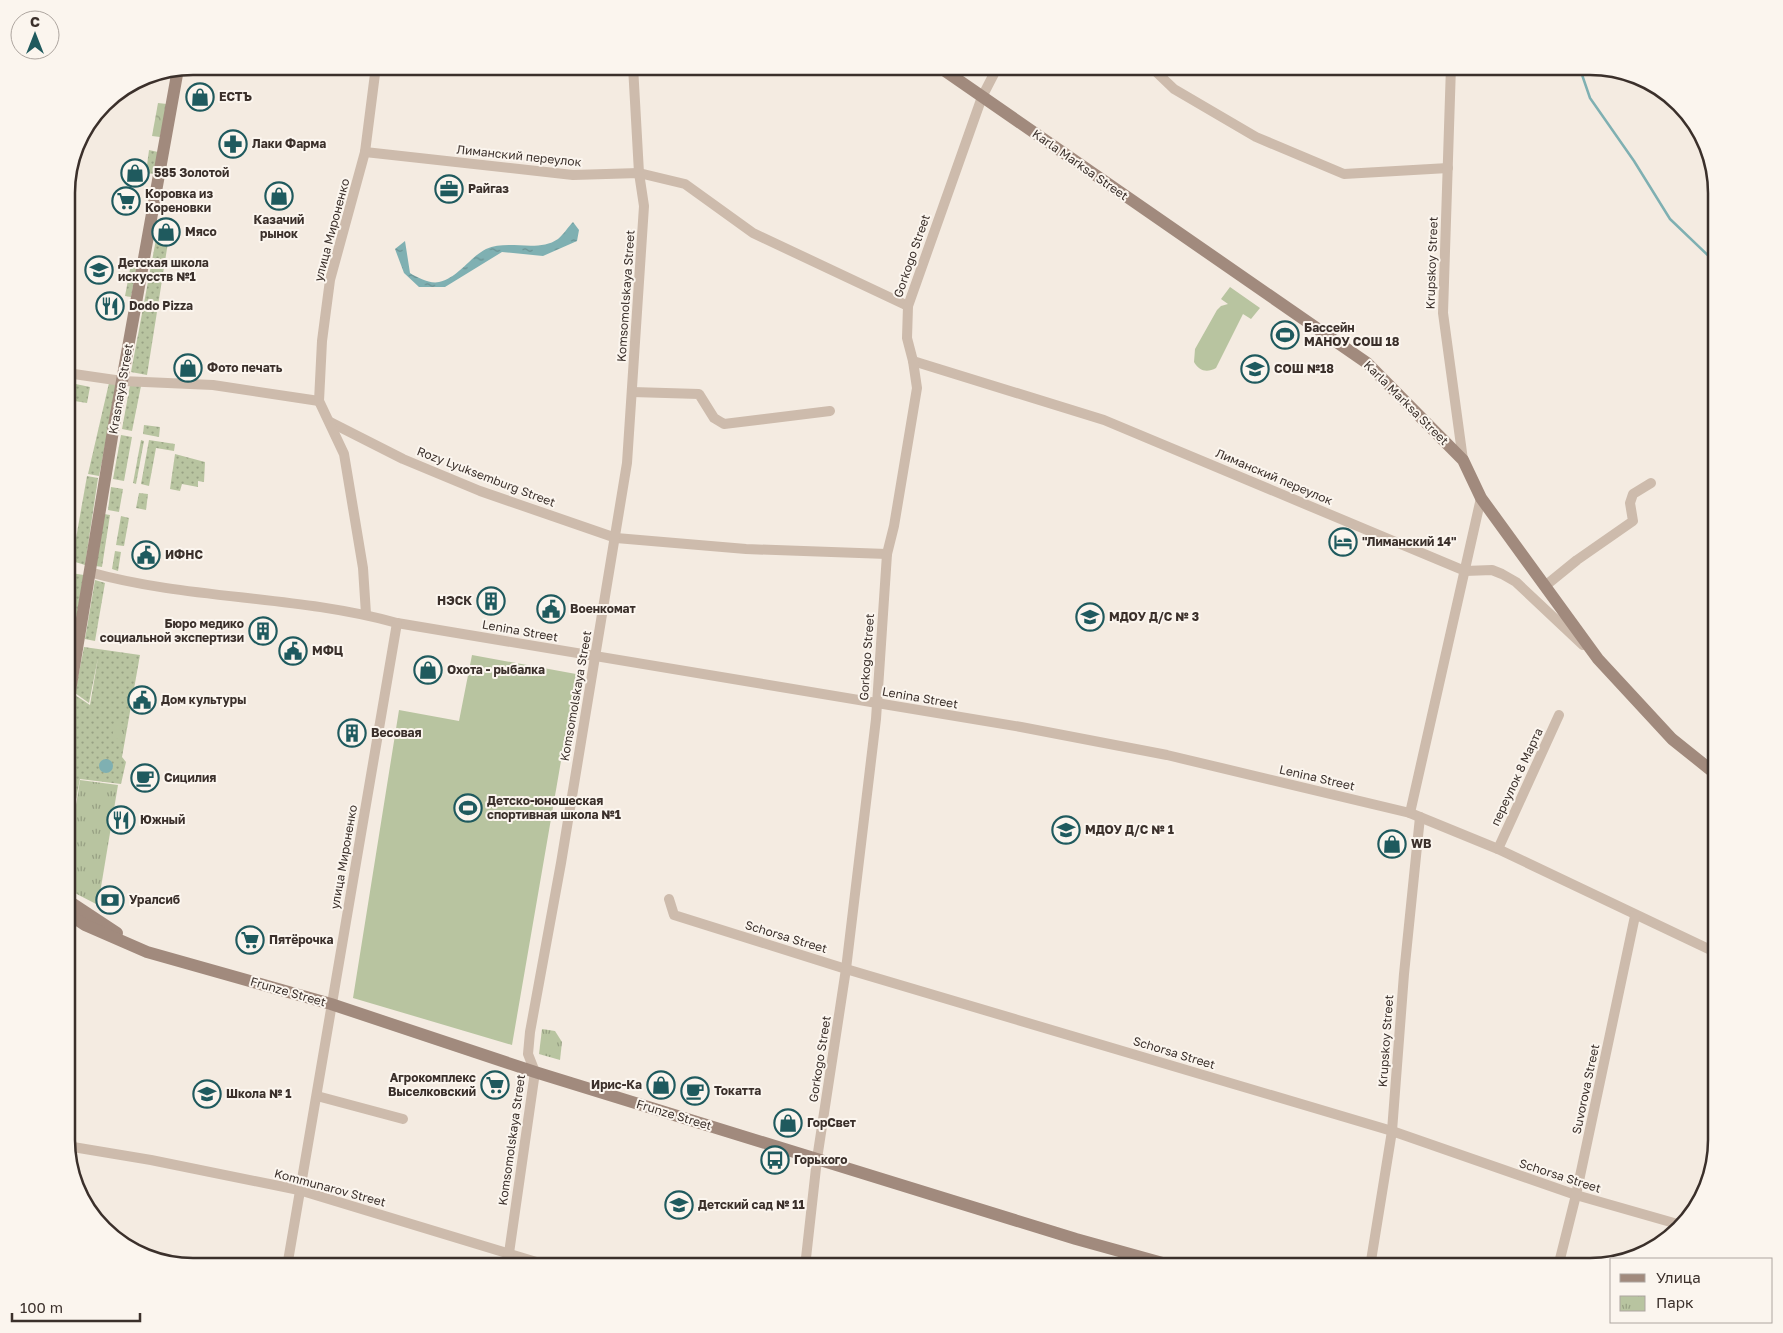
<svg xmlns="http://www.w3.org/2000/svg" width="1783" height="1333" viewBox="0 0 1783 1333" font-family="'Golos Text',sans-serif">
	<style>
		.grass { fill: url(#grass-dots) }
		.forest { fill: url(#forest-crowns) }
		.park { fill: url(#park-tufts) }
		.pitch { fill: #b8c4a0 }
		.water { fill: url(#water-ripples) }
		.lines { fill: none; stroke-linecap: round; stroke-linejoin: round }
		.stream { stroke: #7fb0b2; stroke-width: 2.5 }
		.street { stroke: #cdbbac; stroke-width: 10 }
		.secondary { stroke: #a18a7d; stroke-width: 12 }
		.labels { text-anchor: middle; stroke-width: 4; stroke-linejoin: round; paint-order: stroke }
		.poi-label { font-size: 12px; font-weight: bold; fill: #3b302b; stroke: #fbf5ee; text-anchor: start }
		.street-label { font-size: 12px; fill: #3b302b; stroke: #fbf5ee }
		.rim { fill: none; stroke: #3b302b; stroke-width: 2.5 }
	</style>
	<defs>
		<pattern id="grass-dots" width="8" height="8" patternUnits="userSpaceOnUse" patternTransform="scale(1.25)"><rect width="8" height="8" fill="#b8c4a0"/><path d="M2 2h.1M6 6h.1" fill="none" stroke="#97a083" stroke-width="1.8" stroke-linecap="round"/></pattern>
		<pattern id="forest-crowns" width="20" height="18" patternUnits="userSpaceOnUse" patternTransform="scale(1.25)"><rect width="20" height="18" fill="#b8c4a0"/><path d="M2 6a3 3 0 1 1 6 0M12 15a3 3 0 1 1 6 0" fill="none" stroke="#97a083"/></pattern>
		<pattern id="park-tufts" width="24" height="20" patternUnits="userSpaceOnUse" patternTransform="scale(1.25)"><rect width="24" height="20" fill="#b8c4a0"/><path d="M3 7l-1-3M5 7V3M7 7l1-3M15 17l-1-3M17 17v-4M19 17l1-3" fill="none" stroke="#97a083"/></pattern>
		<pattern id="water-ripples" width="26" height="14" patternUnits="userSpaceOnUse" patternTransform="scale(1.25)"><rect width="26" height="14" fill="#7fb0b2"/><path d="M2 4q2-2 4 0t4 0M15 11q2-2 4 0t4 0" fill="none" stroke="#699091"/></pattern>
	</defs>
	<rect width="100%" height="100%" fill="#f4ebe1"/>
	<g class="grass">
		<polygon points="149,150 158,152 154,174 146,173"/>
		<polygon points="157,234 169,236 147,375 131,372"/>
		<polygon points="131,264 137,265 131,297 125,296"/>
		<polygon points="71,383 90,387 87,403 68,400"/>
		<polygon points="109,383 117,384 99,476 88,474"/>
		<polygon points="130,385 141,386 132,431 122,429"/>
		<polygon points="144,425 160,427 159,437 143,434"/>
		<polygon points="121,435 132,437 124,481 113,479"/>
		<polygon points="141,440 144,441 136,484 133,483"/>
		<polygon points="149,440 175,444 174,451 156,448 149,486 141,484"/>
		<polygon points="175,454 205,462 204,482 198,481 198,487 182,484 180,491 170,489"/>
		<polygon points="87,476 98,478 85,565 72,561"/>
		<polygon points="111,487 123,489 119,512 108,510"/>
		<polygon points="139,493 148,494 146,510 136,508"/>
		<polygon points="104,514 110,515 102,567 96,566"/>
		<polygon points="121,516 129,518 124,546 116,545"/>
		<polygon points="115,551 121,552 118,571 112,569"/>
		<polygon points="71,573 84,575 67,670 67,591"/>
		<polygon points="95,580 105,583 95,641 85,639"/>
		<polygon points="84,647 140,655 122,757 126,762 121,784 80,779 69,836 67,835 67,694 75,695 90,705 98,658 89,703 75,693"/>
	</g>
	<polygon class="forest" points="158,103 167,104 160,137 152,136"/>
	<g class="park">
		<polygon points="115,723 127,724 124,740 112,738"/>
		<polygon points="80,780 118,785 98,905 67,889 67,861"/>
		<polygon points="542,1029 555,1031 562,1042 560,1060 539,1054"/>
	</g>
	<g class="pitch">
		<path d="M 1230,287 L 1260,308 L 1251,319 L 1243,314 L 1216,368 C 1207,373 1199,371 1194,362 L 1195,349 L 1217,310 L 1221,306 L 1228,304 L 1221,299 Z"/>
		<polygon points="472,655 576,674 512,1045 353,998 399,710 459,721"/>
	</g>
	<g class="water">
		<path d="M 573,222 L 579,230 L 577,241 L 543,256 L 502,252 L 445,287 L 419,287 L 404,273 L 395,249 L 405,241 L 410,273 C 418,278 430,284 439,282 C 458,278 470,257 486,249 C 508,239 538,253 558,239 C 563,235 568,227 573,222 Z"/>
		<circle cx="106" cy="766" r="7"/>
	</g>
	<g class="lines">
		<polyline class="stream" points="1579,66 1590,98 1634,161 1670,219 1717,264"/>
		<g class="street">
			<polyline points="1150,66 1174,89 1256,137 1344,174 1448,168"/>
			<polyline points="1451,66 1443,313 1463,460"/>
			<polyline points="365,152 573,175 639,173 685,184 753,233 908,306"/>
			<polyline points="913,361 1104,420 1465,571 1492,570 1502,574 1516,582 1583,645"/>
			<polyline points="67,373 122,381 213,385 319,401"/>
			<polyline points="632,392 699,394 714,418 724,424 830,411"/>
			<polyline points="330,422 403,459 480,491 616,538 746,549 887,554"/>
			<path d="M 89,572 C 189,600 297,595 397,623 L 1021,727 L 1167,755 L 1410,813 L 1498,849 L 1717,953"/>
			<polyline points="1545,586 1577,560 1633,521 1630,503 1633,494 1651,483"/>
			<polyline points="366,614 363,568 344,454 319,401 322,341 330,280 365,152 376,66"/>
			<polyline points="1410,813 1481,498"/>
			<polyline points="1498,849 1559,715"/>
			<polyline points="669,899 674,915 846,969 1392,1131 1576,1195 1681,1225"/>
			<polyline points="317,1096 403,1119"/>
			<polyline points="67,1146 151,1160 299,1190 553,1267"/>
			<polyline points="287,1267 397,623"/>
			<polyline points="507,1267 535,1072 528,1054 530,1032 561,863 627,463 644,206 639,173 633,66"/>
			<polyline points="805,1267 817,1159 846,969 876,719 887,554 894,526 917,388 913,361 907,338 908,306 982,97 998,66"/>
			<polyline points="1370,1267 1392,1131 1404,974 1420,817"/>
			<polyline points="1558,1267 1576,1195 1635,916"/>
		</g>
		<g class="secondary">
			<polyline points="938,66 1367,363 1463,460 1481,498 1598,659 1672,739 1717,775"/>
			<polyline points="67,709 113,431 178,69"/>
			<polyline points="67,900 117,933"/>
			<polyline points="67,913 85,925 147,952 331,1004 535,1072 1076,1239 1177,1267"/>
		</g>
	</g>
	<defs>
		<g id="shop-ring" transform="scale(1.4375)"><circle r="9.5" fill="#fbf5ee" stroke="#1f5a5e" stroke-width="1.5"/><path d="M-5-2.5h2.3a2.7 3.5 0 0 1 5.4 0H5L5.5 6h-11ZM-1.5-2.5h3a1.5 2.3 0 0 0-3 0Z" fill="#1f5a5e"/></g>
		<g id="pharmacy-ring" transform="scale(1.4375)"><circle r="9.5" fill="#fbf5ee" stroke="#1f5a5e" stroke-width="1.5"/><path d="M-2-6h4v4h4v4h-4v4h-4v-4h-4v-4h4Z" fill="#1f5a5e"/></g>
		<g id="office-ring" transform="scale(1.4375)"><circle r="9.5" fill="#fbf5ee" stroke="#1f5a5e" stroke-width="1.5"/><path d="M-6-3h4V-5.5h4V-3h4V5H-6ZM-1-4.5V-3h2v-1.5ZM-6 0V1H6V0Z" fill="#1f5a5e"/></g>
		<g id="supermarket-ring" transform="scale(1.4375)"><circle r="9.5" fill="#fbf5ee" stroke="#1f5a5e" stroke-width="1.5"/><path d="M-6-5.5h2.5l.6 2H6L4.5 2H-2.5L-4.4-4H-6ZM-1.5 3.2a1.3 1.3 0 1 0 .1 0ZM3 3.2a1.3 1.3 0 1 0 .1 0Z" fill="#1f5a5e"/></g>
		<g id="school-ring" transform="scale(1.4375)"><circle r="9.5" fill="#fbf5ee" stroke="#1f5a5e" stroke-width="1.5"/><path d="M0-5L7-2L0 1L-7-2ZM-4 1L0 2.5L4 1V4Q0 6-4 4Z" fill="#1f5a5e"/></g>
		<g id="restaurant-ring" transform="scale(1.4375)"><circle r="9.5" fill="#fbf5ee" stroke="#1f5a5e" stroke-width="1.5"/><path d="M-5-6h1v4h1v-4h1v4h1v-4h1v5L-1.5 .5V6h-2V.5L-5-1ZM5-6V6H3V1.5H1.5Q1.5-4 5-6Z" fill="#1f5a5e"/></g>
		<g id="stadium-ring" transform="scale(1.4375)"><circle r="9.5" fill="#fbf5ee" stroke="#1f5a5e" stroke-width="1.5"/><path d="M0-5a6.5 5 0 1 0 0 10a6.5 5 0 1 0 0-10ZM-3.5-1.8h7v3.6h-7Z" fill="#1f5a5e"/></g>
		<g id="hotel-ring" transform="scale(1.4375)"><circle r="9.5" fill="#fbf5ee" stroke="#1f5a5e" stroke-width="1.5"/><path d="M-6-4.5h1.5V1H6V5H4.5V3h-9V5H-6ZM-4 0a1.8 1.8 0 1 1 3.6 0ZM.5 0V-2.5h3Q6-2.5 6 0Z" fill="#1f5a5e"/></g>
		<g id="civic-ring" transform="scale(1.4375)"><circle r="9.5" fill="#fbf5ee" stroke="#1f5a5e" stroke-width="1.5"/><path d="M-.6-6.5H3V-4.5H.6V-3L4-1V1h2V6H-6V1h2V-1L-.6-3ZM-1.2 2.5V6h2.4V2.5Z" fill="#1f5a5e"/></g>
		<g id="building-ring" transform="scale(1.4375)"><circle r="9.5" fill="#fbf5ee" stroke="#1f5a5e" stroke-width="1.5"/><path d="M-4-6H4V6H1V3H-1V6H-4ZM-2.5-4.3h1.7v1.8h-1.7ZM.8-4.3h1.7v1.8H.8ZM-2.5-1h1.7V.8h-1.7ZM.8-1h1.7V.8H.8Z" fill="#1f5a5e"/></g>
		<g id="cafe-ring" transform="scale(1.4375)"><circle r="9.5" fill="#fbf5ee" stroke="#1f5a5e" stroke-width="1.5"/><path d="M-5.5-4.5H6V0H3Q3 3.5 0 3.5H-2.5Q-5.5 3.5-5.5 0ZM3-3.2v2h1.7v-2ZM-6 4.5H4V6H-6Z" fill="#1f5a5e"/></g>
		<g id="bank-ring" transform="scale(1.4375)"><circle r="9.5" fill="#fbf5ee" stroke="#1f5a5e" stroke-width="1.5"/><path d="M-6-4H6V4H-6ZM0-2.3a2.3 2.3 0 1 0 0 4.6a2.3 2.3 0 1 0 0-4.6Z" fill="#1f5a5e"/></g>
		<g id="bus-ring" transform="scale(1.4375)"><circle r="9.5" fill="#fbf5ee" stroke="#1f5a5e" stroke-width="1.5"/><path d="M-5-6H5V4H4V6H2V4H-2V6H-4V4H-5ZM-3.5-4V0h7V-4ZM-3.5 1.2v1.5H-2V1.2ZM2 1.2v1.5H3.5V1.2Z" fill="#1f5a5e"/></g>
	</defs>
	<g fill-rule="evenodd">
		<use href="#shop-ring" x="200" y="97"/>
		<use href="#pharmacy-ring" x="233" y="144"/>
		<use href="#shop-ring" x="135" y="173"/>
		<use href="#office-ring" x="449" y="189"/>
		<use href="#shop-ring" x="279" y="196"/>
		<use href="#supermarket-ring" x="126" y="201"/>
		<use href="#shop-ring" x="166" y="232"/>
		<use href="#school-ring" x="99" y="270"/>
		<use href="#restaurant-ring" x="110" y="306"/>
		<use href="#stadium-ring" x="1285" y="335"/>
		<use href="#shop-ring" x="188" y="368"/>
		<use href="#school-ring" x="1255" y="369"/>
		<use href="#hotel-ring" x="1343" y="542"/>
		<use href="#civic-ring" x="146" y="555"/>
		<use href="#building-ring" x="491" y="601"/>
		<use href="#civic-ring" x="551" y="609"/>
		<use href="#school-ring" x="1090" y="617"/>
		<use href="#building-ring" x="263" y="631"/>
		<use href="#civic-ring" x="293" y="651"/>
		<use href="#shop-ring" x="428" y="670"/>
		<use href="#civic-ring" x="142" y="700"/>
		<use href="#building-ring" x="352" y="733"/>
		<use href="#cafe-ring" x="145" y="778"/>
		<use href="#stadium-ring" x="468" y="808"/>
		<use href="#restaurant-ring" x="121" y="820"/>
		<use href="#school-ring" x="1066" y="830"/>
		<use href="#shop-ring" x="1392" y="844"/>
		<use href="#bank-ring" x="110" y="900"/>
		<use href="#supermarket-ring" x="250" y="940"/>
		<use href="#supermarket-ring" x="495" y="1085"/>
		<use href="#shop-ring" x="661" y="1085"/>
		<use href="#cafe-ring" x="695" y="1091"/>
		<use href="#school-ring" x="207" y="1094"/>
		<use href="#shop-ring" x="788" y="1123"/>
		<use href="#bus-ring" x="775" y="1160"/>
		<use href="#school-ring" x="679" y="1205"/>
	</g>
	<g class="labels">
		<g class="poi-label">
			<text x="219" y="101">ЕСТЪ</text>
			<text x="252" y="148">Лаки Фарма</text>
			<text x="154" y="177">585 Золотой</text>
			<text x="468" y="193">Райгаз</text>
			<text x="145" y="198">Коровка из<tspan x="145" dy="14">Кореновки</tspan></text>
			<text x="279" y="224" text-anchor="middle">Казачий<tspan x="279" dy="14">рынок</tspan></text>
			<text x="185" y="236">Мясо</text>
			<text x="118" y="267">Детская школа<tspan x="118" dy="14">искусств №1</tspan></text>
			<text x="129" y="310">Dodo Pizza</text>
			<text x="1304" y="332">Бассейн<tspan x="1304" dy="14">МАНОУ СОШ 18</tspan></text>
			<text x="207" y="372">Фото печать</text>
			<text x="1274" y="373">СОШ №18</text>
			<text x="1362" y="546">"Лиманский 14"</text>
			<text x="165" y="559">ИФНС</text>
			<text x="472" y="605" text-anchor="end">НЭСК</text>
			<text x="570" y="613">Военкомат</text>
			<text x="1109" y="621">МДОУ Д/С № 3</text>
			<text x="244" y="628" text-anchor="end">Бюро медико<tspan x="244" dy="14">социальной экспертизи</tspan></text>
			<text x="312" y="655">МФЦ</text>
			<text x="447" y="674">Охота - рыбалка</text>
			<text x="161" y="704">Дом культуры</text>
			<text x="371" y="737">Весовая</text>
			<text x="164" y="782">Сицилия</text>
			<text x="487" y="805">Детско-юношеская<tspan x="487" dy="14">спортивная школа №1</tspan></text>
			<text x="140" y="824">Южный</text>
			<text x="1085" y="834">МДОУ Д/С № 1</text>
			<text x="1411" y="848">WB</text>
			<text x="129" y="904">Уралсиб</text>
			<text x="269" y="944">Пятёрочка</text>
			<text x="476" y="1082" text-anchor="end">Агрокомплекс<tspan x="476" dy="14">Выселковский</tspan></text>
			<text x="642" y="1089" text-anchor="end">Ирис-Ка</text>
			<text x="714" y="1095">Токатта</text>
			<text x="226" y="1098">Школа № 1</text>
			<text x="807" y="1127">ГорСвет</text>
			<text x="794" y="1164">Горького</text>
			<text x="698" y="1209">Детский сад № 11</text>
		</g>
		<g class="street-label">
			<text transform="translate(519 156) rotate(6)" y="4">Лиманский переулок</text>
			<text transform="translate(1080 165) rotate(35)" y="4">Karla Marksa Street</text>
			<text transform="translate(332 230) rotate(-75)" y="4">улица Мироненко</text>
			<text transform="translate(912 256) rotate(-71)" y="4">Gorkogo Street</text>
			<text transform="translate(1432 263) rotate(-88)" y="4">Krupskoy Street</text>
			<text transform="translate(626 296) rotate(-86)" y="4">Komsomolskaya Street</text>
			<text transform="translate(121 389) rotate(-80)" y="4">Krasnaya Street</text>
			<text transform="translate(1406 403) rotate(45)" y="4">Karla Marksa Street</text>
			<text transform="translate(486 477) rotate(21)" y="4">Rozy Lyuksemburg Street</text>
			<text transform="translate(1274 477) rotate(23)" y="4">Лиманский переулок</text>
			<text transform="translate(520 631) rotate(10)" y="4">Lenina Street</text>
			<text transform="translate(867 657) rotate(-86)" y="4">Gorkogo Street</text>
			<text transform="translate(576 696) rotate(-80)" y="4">Komsomolskaya Street</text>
			<text transform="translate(920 698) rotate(10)" y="4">Lenina Street</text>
			<text transform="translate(1517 777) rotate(-65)" y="4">переулок 8 Марта</text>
			<text transform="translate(1317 778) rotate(13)" y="4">Lenina Street</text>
			<text transform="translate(344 857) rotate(-80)" y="4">улица Мироненко</text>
			<text transform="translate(786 937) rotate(17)" y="4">Schorsa Street</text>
			<text transform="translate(288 992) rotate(16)" y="4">Frunze Street</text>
			<text transform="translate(1386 1041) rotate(-86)" y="4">Krupskoy Street</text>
			<text transform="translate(1174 1053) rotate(17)" y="4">Schorsa Street</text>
			<text transform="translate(820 1059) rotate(-81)" y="4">Gorkogo Street</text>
			<text transform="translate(1586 1089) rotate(-78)" y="4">Suvorova Street</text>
			<text transform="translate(674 1115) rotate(17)" y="4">Frunze Street</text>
			<text transform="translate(512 1140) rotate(-82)" y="4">Komsomolskaya Street</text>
			<text transform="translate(1560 1176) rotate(18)" y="4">Schorsa Street</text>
			<text transform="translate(330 1188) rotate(15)" y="4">Kommunarov Street</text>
		</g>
	</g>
	<path d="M0 0H1783V1333H0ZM193 75H1590A118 118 0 0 1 1708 193V1140A118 118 0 0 1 1590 1258H193A118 118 0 0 1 75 1140V193A118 118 0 0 1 193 75Z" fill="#fbf5ee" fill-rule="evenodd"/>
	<path class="rim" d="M193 75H1590A118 118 0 0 1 1708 193V1140A118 118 0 0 1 1590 1258H193A118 118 0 0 1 75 1140V193A118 118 0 0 1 193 75Z"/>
	<rect x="1610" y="1258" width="162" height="65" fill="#fbf5ee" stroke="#aea6a0"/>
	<rect x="1620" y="1274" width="25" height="8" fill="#a18a7d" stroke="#aea6a0"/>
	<text x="1656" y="1283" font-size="15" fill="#3b302b">Улица</text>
	<rect x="1620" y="1296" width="25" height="15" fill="url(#park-tufts)" stroke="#aea6a0"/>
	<text x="1656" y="1308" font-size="15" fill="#3b302b">Парк</text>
	<g transform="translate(35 35)"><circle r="24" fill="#fbf5ee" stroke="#aea6a0"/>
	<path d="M0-4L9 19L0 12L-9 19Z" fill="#1f5a5e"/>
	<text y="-8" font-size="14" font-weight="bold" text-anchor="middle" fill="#3b302b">С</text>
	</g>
	<path d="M12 1313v8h128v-8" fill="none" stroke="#3b302b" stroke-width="2.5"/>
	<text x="20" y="1313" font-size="15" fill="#3b302b" stroke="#fbf5ee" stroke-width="4" paint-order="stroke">100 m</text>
</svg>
